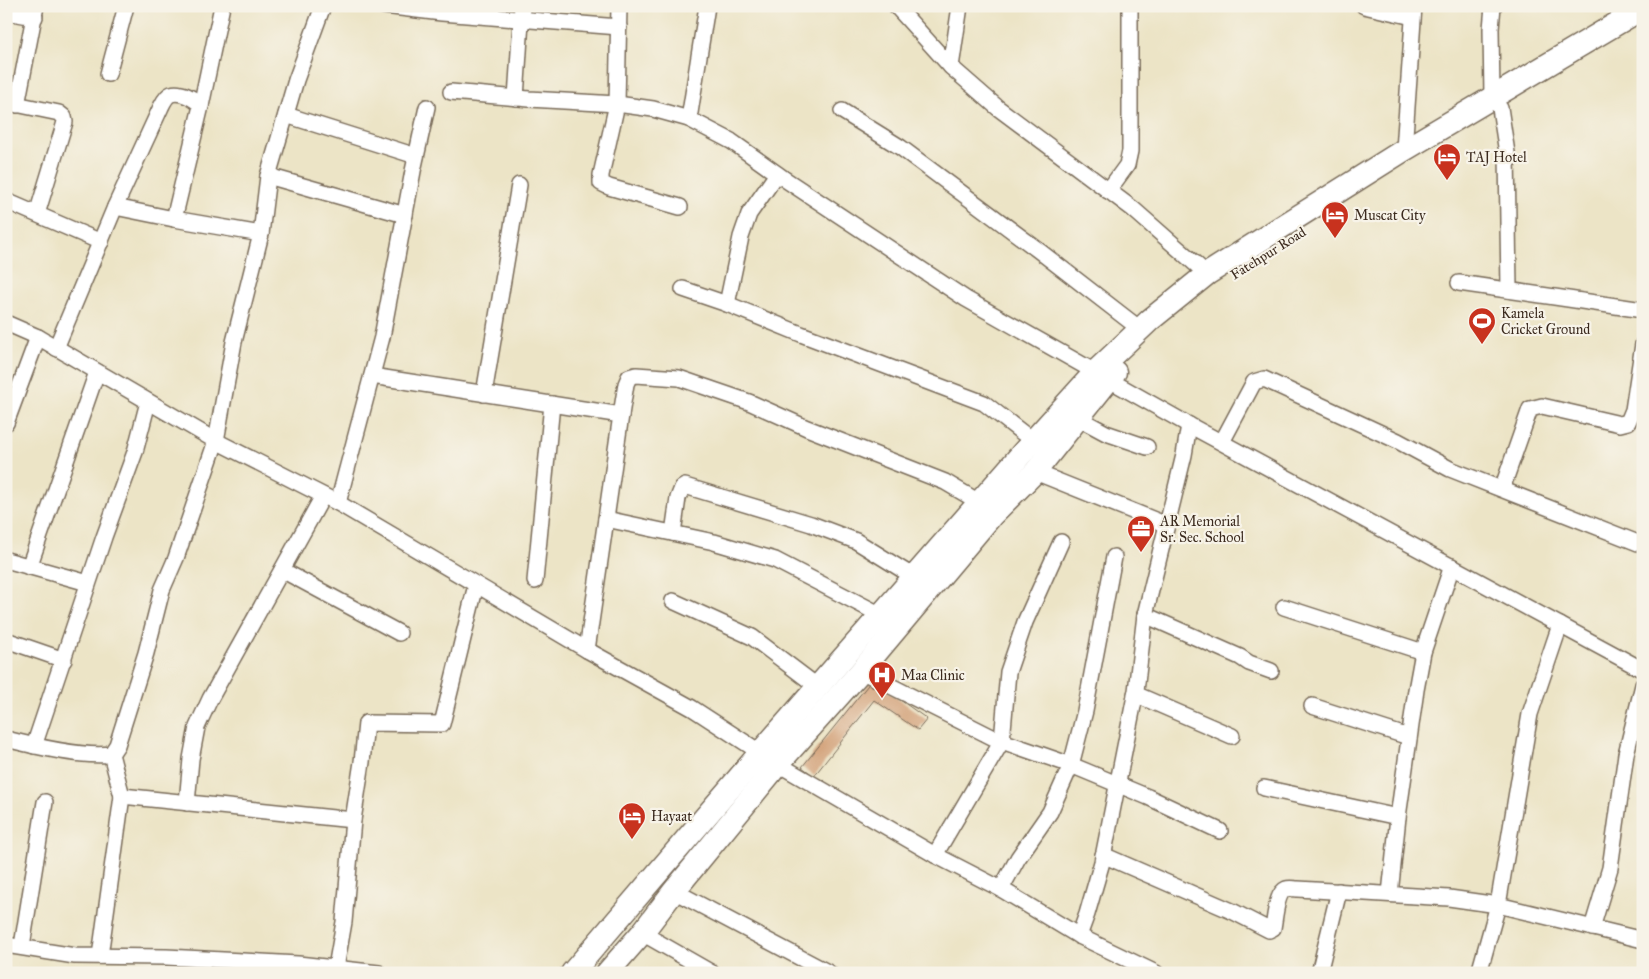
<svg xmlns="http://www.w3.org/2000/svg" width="1649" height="979" viewBox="0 0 1649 979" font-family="'IM FELL Great Primer',serif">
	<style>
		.building { fill: #d5a781 }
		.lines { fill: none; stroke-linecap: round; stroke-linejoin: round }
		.street-casing { stroke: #796b59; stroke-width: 18 }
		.secondary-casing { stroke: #796b59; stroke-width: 25 }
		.street { stroke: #fff; stroke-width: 15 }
		.secondary { stroke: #fff; stroke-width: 22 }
		.labels { text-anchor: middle; stroke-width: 4.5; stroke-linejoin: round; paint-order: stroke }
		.poi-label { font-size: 14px; fill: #3b2a1e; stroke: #f7f3e8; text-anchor: start }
		.street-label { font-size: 14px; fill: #3b2a1e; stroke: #f7f3e8 }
	</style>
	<rect width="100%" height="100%" fill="#f7f3e8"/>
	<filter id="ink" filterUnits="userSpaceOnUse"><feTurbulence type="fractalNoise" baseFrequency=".02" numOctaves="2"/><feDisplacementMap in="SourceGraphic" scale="10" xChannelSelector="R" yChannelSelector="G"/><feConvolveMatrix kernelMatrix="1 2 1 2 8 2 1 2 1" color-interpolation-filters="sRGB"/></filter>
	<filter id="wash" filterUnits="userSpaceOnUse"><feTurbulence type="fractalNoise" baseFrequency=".0096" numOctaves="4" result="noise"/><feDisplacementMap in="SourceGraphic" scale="20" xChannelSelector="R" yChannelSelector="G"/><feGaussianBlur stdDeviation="1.12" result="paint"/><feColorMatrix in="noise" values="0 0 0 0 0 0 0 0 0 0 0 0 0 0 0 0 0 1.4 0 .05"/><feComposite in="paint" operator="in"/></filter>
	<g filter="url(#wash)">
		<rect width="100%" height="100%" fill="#ece4c6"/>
		<g id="blocks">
			<polygon class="building" points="872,680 927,719 918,730 874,700 814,776 802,767"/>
		</g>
	</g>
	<g filter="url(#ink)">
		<use href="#blocks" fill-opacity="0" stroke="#796b59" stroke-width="1"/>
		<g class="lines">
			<g class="street-casing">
				<g id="street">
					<polyline points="384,6 442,13 619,27"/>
					<polyline points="619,6 617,104 601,175 601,183 609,187 680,207"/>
					<polyline points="896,6 951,67 998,108 1133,209 1207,274"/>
					<polyline points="1364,6 1413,17"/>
					<polyline points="6,12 35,17"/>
					<polyline points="951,67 960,6"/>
					<polyline points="108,74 126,6"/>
					<polyline points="451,92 529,99 617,104 653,109 689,119 731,141 786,180 966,299 1189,425 1643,670"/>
					<polyline points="1492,97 1491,29 1493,6"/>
					<polyline points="516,98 522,6"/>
					<polyline points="6,102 59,113 64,117 65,122 37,214"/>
					<polyline points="17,105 36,6"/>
					<polyline points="201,106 222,6"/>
					<polyline points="1500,108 1507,153 1509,290"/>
					<polyline points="842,111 900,147 1038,250 1140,329"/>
					<polyline points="286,115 416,156"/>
					<polyline points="689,119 707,6"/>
					<polyline points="1404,150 1414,6"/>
					<polyline points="268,176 405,215"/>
					<polyline points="1108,191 1127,165 1130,151 1130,6"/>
					<polyline points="6,201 101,242"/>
					<polyline points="115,207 174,219 261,234"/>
					<polyline points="1459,283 1643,310"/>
					<polyline points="683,289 727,304 801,334 984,403 1033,441"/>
					<polyline points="727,304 741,237 749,214 777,174"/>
					<polyline points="6,323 38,337 216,441 338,503 587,650 692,708 778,764 935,855 1001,889 1079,936 1156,973"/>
					<path d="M 56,348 L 115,207 L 161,107 C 163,103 166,96 171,94 C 181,91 196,99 201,106 L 174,219"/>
					<polyline points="372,376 621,415"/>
					<polyline points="484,394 519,185"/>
					<polyline points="1078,418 1106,433 1147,447"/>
					<polyline points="6,423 38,337"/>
					<polyline points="1222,442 1254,382 1264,379 1398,441 1450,469 1643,545"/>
					<polyline points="1035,472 1167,525"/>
					<polyline points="1502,489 1530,409 1542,406 1620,424 1628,422 1633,410 1643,344"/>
					<polyline points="338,503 382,337 413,171 427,107"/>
					<polyline points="606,519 714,542 775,560 881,615"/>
					<polyline points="673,533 678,498 682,488 685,486 811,524 856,541 914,577"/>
					<polyline points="6,560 88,583"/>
					<polyline points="29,567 97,372"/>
					<polyline points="282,570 399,633"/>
					<polyline points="535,581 552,404"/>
					<polyline points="673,601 752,637 818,687"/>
					<polyline points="1284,607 1423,652"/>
					<polyline points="1145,615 1240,657 1249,663 1271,671"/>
					<polyline points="6,640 64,660"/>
					<polyline points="587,650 621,415 626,384 629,377 636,375 679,378 749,402 807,428 945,482 979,502"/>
					<polyline points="861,671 996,739 1071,765 1148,797 1220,831"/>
					<polyline points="1135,694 1232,736"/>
					<polyline points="1312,706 1409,737"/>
					<path d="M 6,739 C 34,746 83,758 111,754 L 117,745 L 146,653 L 162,590 L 176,558 L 216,441 L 234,342 L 261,234 L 268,176 L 296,80 L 323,6"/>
					<polyline points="34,746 104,537 135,452 148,402"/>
					<polyline points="111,754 122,796"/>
					<polyline points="1264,788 1398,817"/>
					<polyline points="187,803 191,759 197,727 210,699 323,496"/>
					<polyline points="935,855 1002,741 1008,672 1025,622 1061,542"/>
					<path d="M 1103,855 L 1234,912 L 1269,930 L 1273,928 C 1275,919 1276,893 1286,889 C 1289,888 1295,889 1298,889 L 1449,898 L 1498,905 L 1643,940"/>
					<polyline points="1001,889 1018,858 1050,812 1071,765 1085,711 1114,557"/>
					<polyline points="674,891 829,973"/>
					<polyline points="1390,894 1398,817 1416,690 1423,652 1452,566"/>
					<polyline points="1592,928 1610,868 1626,754 1643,685"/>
					<polyline points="642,933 712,973"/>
					<polyline points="1079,936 1087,914 1102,862 1136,691 1145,615 1184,455 1189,425"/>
					<polyline points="6,945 75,956 166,957 298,964 379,973"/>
					<polyline points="22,946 45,802"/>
					<polyline points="100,956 122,796 353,820"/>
					<polyline points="335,973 344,922 353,820 362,762 366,723 442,724 476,585"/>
					<polyline points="1319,973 1339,891"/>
					<polyline points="1479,973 1498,905 1530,714 1560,625"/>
				</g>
			</g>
			<g class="secondary-casing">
				<g id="secondary">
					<polyline points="572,973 760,753 1033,441 1096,371 1150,320 1207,274 1404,150 1643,8"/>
					<polyline points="607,973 642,933 674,891 778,764 861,671 992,515 1035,472 1115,372"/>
				</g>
			</g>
			<use href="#street" class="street"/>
			<use href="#secondary" class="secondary"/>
		</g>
	</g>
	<defs>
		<g id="hotel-pin" transform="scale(1.4375)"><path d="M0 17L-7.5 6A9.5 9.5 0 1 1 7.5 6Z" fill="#c8321e" stroke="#f7f3e8"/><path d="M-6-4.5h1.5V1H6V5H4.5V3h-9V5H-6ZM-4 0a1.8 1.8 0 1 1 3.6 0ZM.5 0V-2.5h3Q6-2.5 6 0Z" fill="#fff"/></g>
		<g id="stadium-pin" transform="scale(1.4375)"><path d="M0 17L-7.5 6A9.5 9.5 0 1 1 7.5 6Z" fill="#c8321e" stroke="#f7f3e8"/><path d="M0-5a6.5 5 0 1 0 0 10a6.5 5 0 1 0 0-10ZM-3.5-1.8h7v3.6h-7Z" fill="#fff"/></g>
		<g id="office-pin" transform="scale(1.4375)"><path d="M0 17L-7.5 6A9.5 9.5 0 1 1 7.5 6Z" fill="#c8321e" stroke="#f7f3e8"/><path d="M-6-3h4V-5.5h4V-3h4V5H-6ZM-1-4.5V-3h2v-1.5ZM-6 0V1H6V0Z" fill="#fff"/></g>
		<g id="hospital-pin" transform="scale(1.4375)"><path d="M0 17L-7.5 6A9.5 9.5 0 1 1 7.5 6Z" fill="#c8321e" stroke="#f7f3e8"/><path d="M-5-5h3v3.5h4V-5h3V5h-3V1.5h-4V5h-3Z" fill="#fff"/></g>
	</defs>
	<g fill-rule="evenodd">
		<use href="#hotel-pin" x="1447" y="157"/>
		<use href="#hotel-pin" x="1335" y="215"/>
		<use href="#stadium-pin" x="1482" y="321"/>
		<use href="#office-pin" x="1141" y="529"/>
		<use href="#hospital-pin" x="882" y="675"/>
		<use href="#hotel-pin" x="632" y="816"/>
	</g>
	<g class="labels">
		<g class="poi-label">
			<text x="1466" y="162">TAJ Hotel</text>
			<text x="1354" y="220">Muscat City</text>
			<text x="1501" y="318">Kamela<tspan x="1501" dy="16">Cricket Ground</tspan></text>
			<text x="1160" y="526">AR Memorial<tspan x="1160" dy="16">Sr. Sec. School</tspan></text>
			<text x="901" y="680">Maa Clinic</text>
			<text x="651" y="821">Hayaat</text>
		</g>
		<g class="street-label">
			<text transform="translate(1268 253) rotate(-32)" y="5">Fatehpur Road</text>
		</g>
	</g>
	<rect width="1649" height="979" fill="none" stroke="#f7f3e8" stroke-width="25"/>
</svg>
